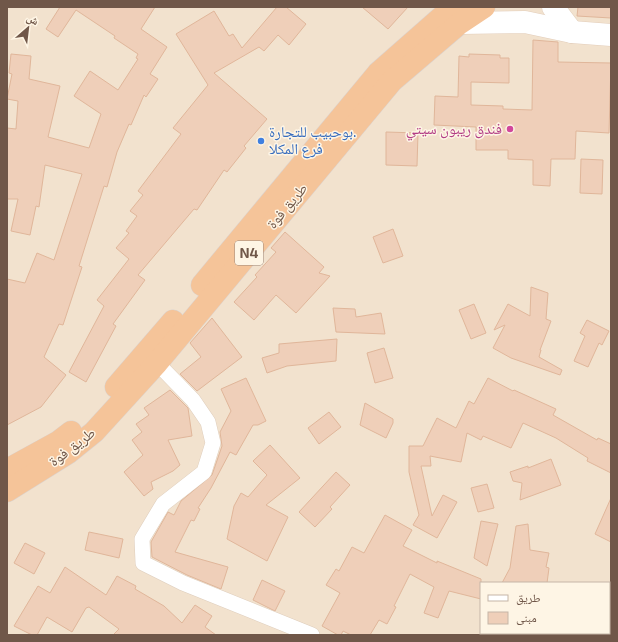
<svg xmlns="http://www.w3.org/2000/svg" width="618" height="642" viewBox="0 0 618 642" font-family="'Exo 2','Noto Naskh Arabic',sans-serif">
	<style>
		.residential { fill: #f2e2ce; fill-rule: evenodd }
		.building { fill: #efcfb9; stroke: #e0b69a }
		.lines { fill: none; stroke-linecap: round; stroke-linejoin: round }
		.minor-casing { stroke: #decdbc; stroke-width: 16 }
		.secondary-casing { stroke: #e3cebb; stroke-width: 23 }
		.trunk-casing { stroke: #dad3d0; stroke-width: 23 }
		.minor { stroke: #fff; stroke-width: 15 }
		.secondary { stroke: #fff; stroke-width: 22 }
		.trunk { stroke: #f5c499; stroke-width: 22 }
		.hotel-dot { fill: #d1479c; stroke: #fef5e5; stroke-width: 1.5 }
		.shop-dot { fill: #3f7fe0; stroke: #fef5e5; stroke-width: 1.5 }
		.labels { text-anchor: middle; stroke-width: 3; stroke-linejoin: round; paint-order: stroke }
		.shield { fill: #fef5e5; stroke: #9b8678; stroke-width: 1 }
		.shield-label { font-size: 14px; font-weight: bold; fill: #705749 }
		.hotel-label { font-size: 15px; fill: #b23c85; stroke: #fef5e5; text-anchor: end }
		.shop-label { font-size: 15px; fill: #366cbe; stroke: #fef5e5; text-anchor: start }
		.street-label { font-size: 15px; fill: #705749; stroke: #fef5e5 }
	</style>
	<rect width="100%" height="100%" fill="#fbf1e0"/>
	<path class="residential" d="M 7,7 L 611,7 L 611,635 L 7,635 ZM 481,583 L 609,583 L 609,633 L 481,633 Z"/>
	<g class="building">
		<polygon points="60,7 155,7 141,29 167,47 150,74 158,79 146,97 144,95 131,125 129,124 117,152 107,187 104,186 79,266 82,267 63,325 59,324 44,357 66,375 41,407 7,425 7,279 25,283 37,253 54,260 82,174 45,165 39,207 36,206 30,235 11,231 18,199 7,199 7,128 16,129 18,101 7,99 12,74 9,73 11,54 31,56 29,79 60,86 48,137 89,148 101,114 74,96 90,71 118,90 138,59 136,58 138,54 114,38 115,36 76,10 58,37 46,29"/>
		<polygon points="277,7 286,7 306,24 289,45 278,35 264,51 259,47 214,73 267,119 244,146 246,148 227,172 224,170 197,210 194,209 138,275 145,280 113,324 116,326 86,382 69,372 104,306 97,300 129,259 116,248 129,233 126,231 137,216 130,211 143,195 138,191 181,134 173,128 208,85 176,34 214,11 229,36 233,34 242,48"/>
		<polygon points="362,7 408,7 388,29"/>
		<polygon points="578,7 611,7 611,18 577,16"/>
		<polygon points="533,40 558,42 558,62 611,63 609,133 576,131 575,159 551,159 550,186 533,185 533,160 508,159 508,150 476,150 476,127 434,125 435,96 458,97 459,56 469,57 469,54 500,55 500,58 509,58 509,83 471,82 471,105 503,106 503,109 532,110"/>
		<polygon points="386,132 418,133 417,166 386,165"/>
		<polygon points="581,159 603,160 602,194 580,193"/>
		<polygon points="393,229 403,256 383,263 373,237"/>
		<polygon points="285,232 324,267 319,273 330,276 296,313 276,295 254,320 234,302 257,277 255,275 276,252 271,248"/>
		<polygon points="531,287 548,293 546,319 551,321 540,350 541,350 539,357 562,370 560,375 511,358 493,348 505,325 494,330 508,304 530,316"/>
		<polygon points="474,304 486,333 471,339 459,310"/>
		<polygon points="333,308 355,309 356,317 381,313 385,334 336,332"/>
		<polygon points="212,318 242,357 197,391 180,374 201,357 190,343"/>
		<polygon points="587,320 609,331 602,345 599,343 588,367 574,361 585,336 580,333"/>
		<polygon points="337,339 336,361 287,366 267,373 262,358 279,353 279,344"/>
		<polygon points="384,348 393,378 375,383 367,353"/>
		<polygon points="246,378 266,421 258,425 253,425 236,455 230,452 211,488 198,508 200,509 194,521 191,520 175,552 228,567 221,589 187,575 152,557 151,542 168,512 174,515 181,501 212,475 222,446 220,432 231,411 221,389"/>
		<polygon points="488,378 513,391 514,390 556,409 553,415 597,440 598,438 611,444 611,473 587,461 588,458 556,438 523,423 511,448 483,436 481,440 467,433 461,462 430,456 431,466 421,466 432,516 443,495 457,502 437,538 413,525 419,515 409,472 409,446 423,446 437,418 456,428 469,401 474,404"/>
		<polygon points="170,390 188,408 192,436 168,440 180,465 173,471 151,482 153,489 144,496 124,472 143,455 132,440 142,432 136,424 149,415 144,408"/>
		<polygon points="365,403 393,419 393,423 386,438 360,425"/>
		<polygon points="329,412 341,427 319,444 308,428"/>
		<polygon points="270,445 300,478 266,505 288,517 267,561 227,539 234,506 241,493 248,497 267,475 253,461"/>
		<polygon points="551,459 561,485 520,500 522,483 513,481 510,472 528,466 528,468"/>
		<polygon points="336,472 350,485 330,507 332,509 315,527 299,512"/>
		<polygon points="487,484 494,508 478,512 471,488"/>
		<polygon points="611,498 611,542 595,534"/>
		<polygon points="385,515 412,530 403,546 437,563 437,561 481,579 481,599 449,591 438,618 424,613 434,587 410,574 394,606 396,607 387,624 379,620 370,635 351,635 343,631 341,635 338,635 322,626 340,593 326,585 336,569 339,571 352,547 364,553"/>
		<polygon points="481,521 498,524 487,566 474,558"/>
		<polygon points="528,524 530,550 549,553 546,567 549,568 547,583 502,583 510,568 516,526"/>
		<polygon points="89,532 123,539 119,558 85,550"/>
		<polygon points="25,543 45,553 34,574 14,563"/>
		<polygon points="65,567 106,595 117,576 136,586 135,589 164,606 182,623 195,605 212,616 205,627 216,635 113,635 119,629 89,607 86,608 72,632 47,617 37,635 32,635 14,626 38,586 50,593"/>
		<polygon points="262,580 285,591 275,611 253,600"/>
	</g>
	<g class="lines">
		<g class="minor-casing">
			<polyline id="minor" points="157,363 193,400 208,422 213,443 204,472 163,504 142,539 143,563 183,583 312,635"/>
		</g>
		<g class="secondary-casing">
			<g id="secondary">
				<polyline points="553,7 572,32"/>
				<polyline points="460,23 525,22 572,32 611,35"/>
			</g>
		</g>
		<g class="trunk-casing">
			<g id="trunk">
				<polyline points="202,285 378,73 453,7"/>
				<polyline points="116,387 173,321"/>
				<polyline points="7,470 58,442 71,432"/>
				<polyline points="7,491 68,453 94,432 157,363 392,81 460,23 484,7"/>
			</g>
		</g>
		<use href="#minor" class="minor"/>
		<use href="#secondary" class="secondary"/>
		<use href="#trunk" class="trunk"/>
	</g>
	<circle class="hotel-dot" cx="510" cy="129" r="4"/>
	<circle class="shop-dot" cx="261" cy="141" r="4"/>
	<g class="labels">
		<rect class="shield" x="235" y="241" width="28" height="24" rx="3"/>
		<g class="shield-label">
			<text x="249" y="258">N4</text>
		</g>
		<g class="hotel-label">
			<text x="502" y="134">فندق ريبون سيتي</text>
		</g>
		<g class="shop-label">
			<text x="269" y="137">بوحبيب للتجارة.<tspan x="269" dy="17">فرع المكلا</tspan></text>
		</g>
		<g class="street-label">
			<text transform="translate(287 206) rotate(-50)" y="5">طريق فوة</text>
			<text transform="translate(72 447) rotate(-37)" y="5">طريق فوة</text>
		</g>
	</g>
	<rect width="618" height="642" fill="none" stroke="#705749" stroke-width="16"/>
	<rect x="480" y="582" width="130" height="52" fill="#fef5e5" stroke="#c5b6a7"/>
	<rect x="488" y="595" width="20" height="6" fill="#ffffff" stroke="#c5b6a7"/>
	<text x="516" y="602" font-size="12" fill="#705749">طريق</text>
	<rect x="488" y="612" width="20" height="12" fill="#efcfb9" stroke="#c5b6a7"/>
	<text x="516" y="622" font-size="12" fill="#705749">مبنى</text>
	<g transform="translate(28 28) rotate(28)" stroke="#fef5e5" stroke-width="3" paint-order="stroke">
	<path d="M0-3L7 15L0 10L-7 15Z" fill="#705749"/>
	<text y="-6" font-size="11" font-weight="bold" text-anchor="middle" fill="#705749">ش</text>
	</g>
</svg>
